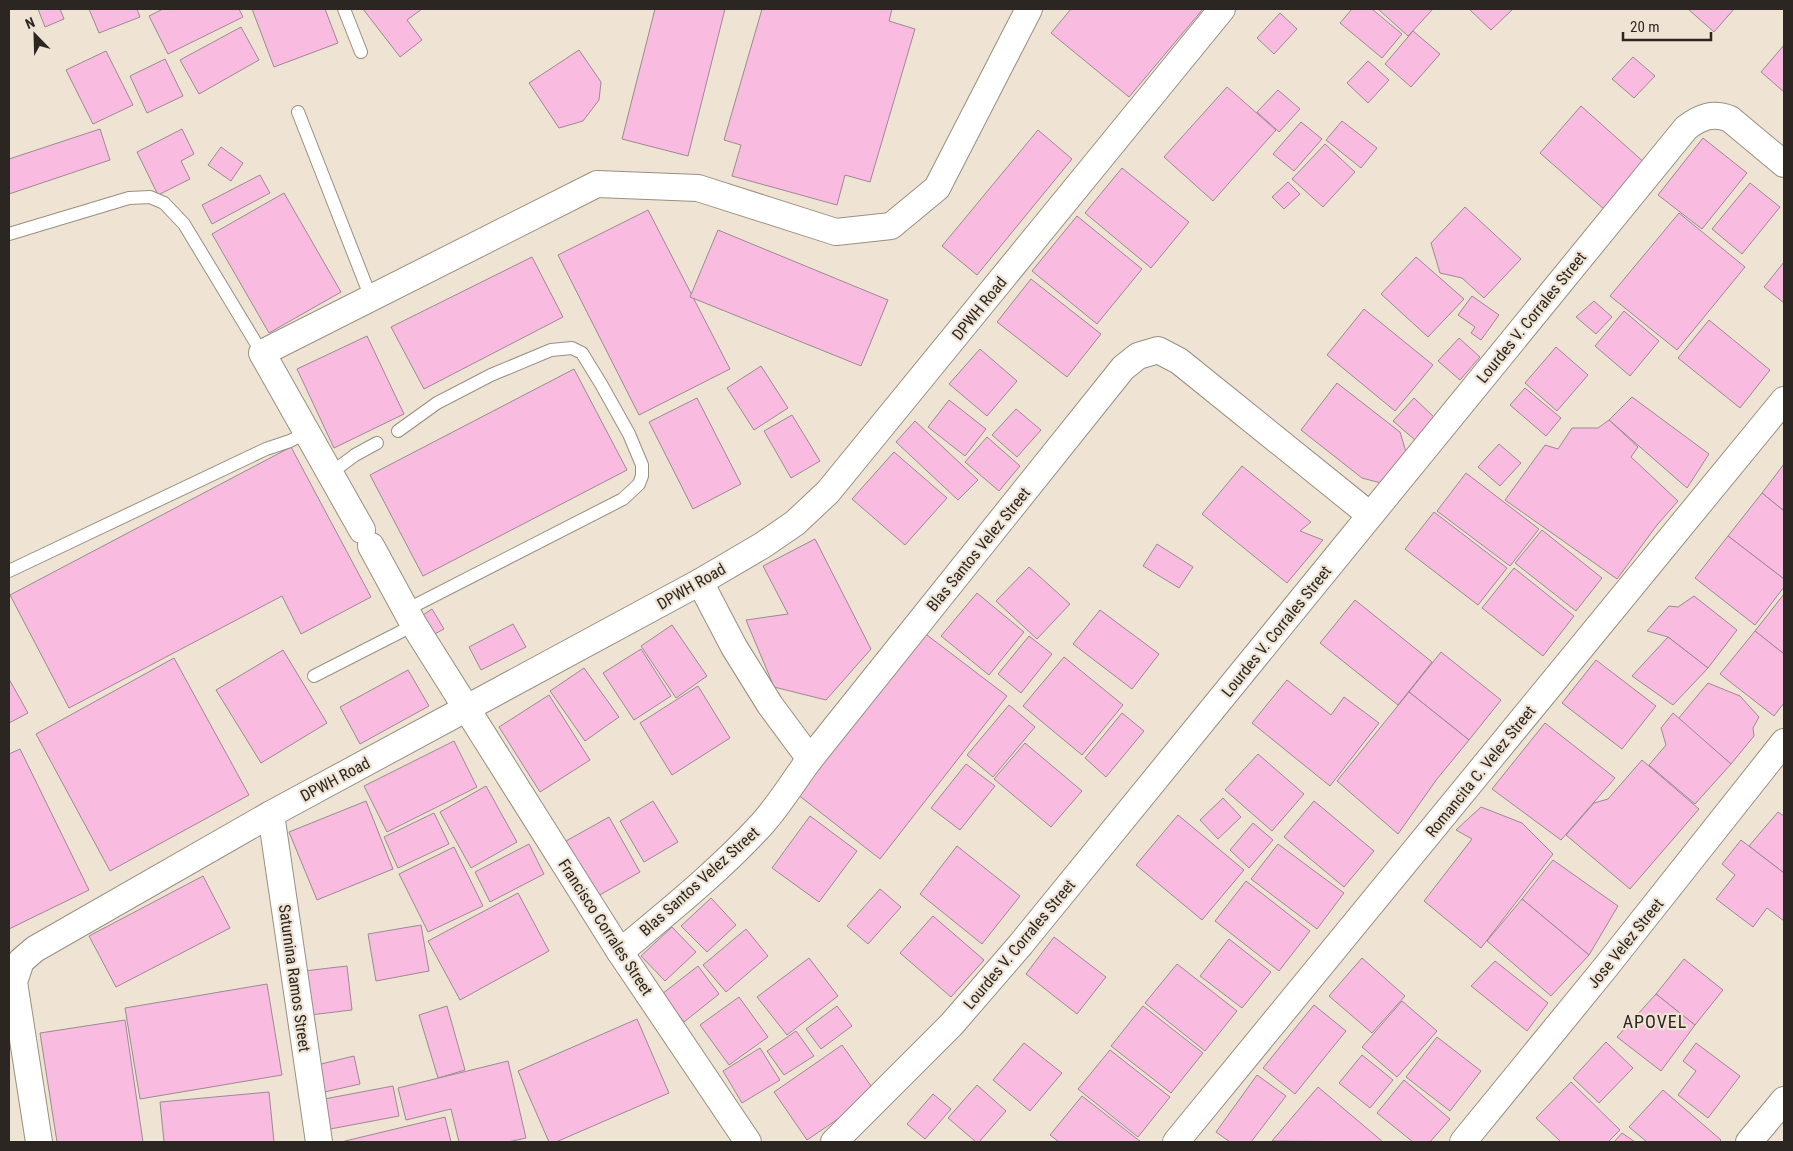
<svg xmlns="http://www.w3.org/2000/svg" width="1793" height="1151" viewBox="0 0 1793 1151" font-family="'Roboto Condensed',sans-serif">
	<style>
		.building { fill: #f9bbdf; stroke: #9b8a93 }
		.lines { fill: none; stroke-linecap: round; stroke-linejoin: round }
		.service-casing { stroke: #998f80; stroke-width: 14 }
		.minor-casing { stroke: #998f80; stroke-width: 28 }
		.service { stroke: #fff; stroke-width: 12 }
		.minor { stroke: #fff; stroke-width: 26 }
		.labels { text-anchor: middle; stroke-width: 4.5; stroke-linejoin: round; paint-order: stroke }
		.street-label { font-size: 16px; fill: #2b2621; stroke: #efe4d4 }
		.neighbourhood-label { font-size: 18px; letter-spacing: 1px; fill: #2b2621; stroke: #efe4d4 }
	</style>
	<rect width="100%" height="100%" fill="#efe4d4"/>
	<g class="building">
		<polygon points="38,9 60,9 64,19 45,27"/>
		<polygon points="89,9 137,9 140,17 99,33"/>
		<polygon points="163,9 239,9 243,17 168,54 149,16"/>
		<polygon points="252,9 325,9 338,43 274,67"/>
		<polygon points="363,9 422,9 407,20 422,40 400,57"/>
		<polygon points="655,9 725,9 688,156 622,139"/>
		<polygon points="762,9 892,9 889,21 915,29 870,182 845,175 837,205 732,176 741,145 724,140"/>
		<polygon points="1071,9 1203,9 1129,97 1051,33"/>
		<polygon points="1352,9 1372,9 1402,34 1382,58 1340,23"/>
		<polygon points="1378,9 1433,9 1408,36"/>
		<polygon points="1469,9 1513,9 1491,30"/>
		<polygon points="1688,9 1734,9 1714,32"/>
		<polygon points="1280,13 1297,29 1274,54 1257,38"/>
		<polygon points="241,27 259,60 199,94 180,60"/>
		<polygon points="1413,31 1440,54 1411,87 1385,64"/>
		<polygon points="1784,45 1784,92 1761,72"/>
		<polygon points="579,50 601,82 599,100 583,121 559,128 529,83"/>
		<polygon points="106,51 133,105 93,124 66,70"/>
		<polygon points="1633,57 1655,76 1634,98 1612,79"/>
		<polygon points="165,59 183,96 147,113 130,76"/>
		<polygon points="1368,61 1389,80 1368,103 1347,83"/>
		<polygon points="1227,87 1276,130 1213,201 1164,157"/>
		<polygon points="1278,90 1300,109 1279,132 1257,112"/>
		<polygon points="1581,106 1646,164 1605,210 1540,153"/>
		<polygon points="1342,121 1377,148 1361,168 1326,140"/>
		<polygon points="1301,122 1322,139 1294,171 1273,154"/>
		<polygon points="100,129 110,160 9,194 9,159"/>
		<polygon points="182,129 194,154 181,161 190,179 158,195 137,152"/>
		<polygon points="1038,130 1072,159 977,275 942,246"/>
		<polygon points="1703,138 1747,173 1702,229 1658,195"/>
		<polygon points="1325,144 1355,172 1323,207 1292,179"/>
		<polygon points="221,147 243,163 231,181 208,165"/>
		<polygon points="1122,168 1189,222 1151,268 1085,213"/>
		<polygon points="260,175 270,193 212,224 202,205"/>
		<polygon points="1288,182 1300,194 1284,209 1272,197"/>
		<polygon points="1750,183 1780,207 1742,254 1712,229"/>
		<polygon points="284,193 341,292 269,333 212,234"/>
		<polygon points="1465,207 1521,259 1484,298 1462,278 1440,273 1431,243"/>
		<polygon points="648,210 730,369 639,415 558,255"/>
		<polygon points="1679,213 1745,267 1677,350 1610,296"/>
		<polygon points="1077,216 1142,269 1097,324 1032,271"/>
		<polygon points="718,230 888,300 861,366 690,297"/>
		<polygon points="532,257 563,317 424,389 391,327"/>
		<polygon points="1416,257 1464,299 1428,337 1381,294"/>
		<polygon points="1784,262 1784,303 1764,287"/>
		<polygon points="1031,279 1101,334 1067,377 997,322"/>
		<polygon points="1472,296 1499,315 1481,340 1471,333 1475,327 1458,315"/>
		<polygon points="1594,301 1612,317 1596,334 1576,317"/>
		<polygon points="1364,309 1433,365 1395,411 1327,355"/>
		<polygon points="1624,311 1659,341 1630,376 1595,346"/>
		<polygon points="1709,320 1770,370 1740,408 1678,358"/>
		<polygon points="367,336 404,414 334,448 297,369"/>
		<polygon points="1459,338 1480,357 1460,380 1438,361"/>
		<polygon points="1556,347 1588,375 1557,411 1525,383"/>
		<polygon points="980,349 1017,381 987,416 949,384"/>
		<polygon points="761,366 788,408 754,430 727,388"/>
		<polygon points="574,369 627,470 423,576 370,475"/>
		<polygon points="1337,383 1400,432 1406,452 1381,483 1362,478 1301,430"/>
		<polygon points="1525,388 1561,418 1546,436 1510,405"/>
		<polygon points="1632,397 1709,454 1687,488 1609,420"/>
		<polygon points="697,398 741,484 693,509 649,422"/>
		<polygon points="1414,398 1435,418 1415,440 1393,421"/>
		<polygon points="949,400 986,429 965,456 928,427"/>
		<polygon points="1016,409 1041,430 1017,457 992,435"/>
		<polygon points="792,415 820,461 791,478 764,431"/>
		<polygon points="1609,420 1638,447 1631,457 1678,501 1657,525 1617,579 1505,500 1545,445 1558,449 1572,428 1598,428"/>
		<polygon points="915,421 978,480 958,500 896,442"/>
		<polygon points="987,437 1020,466 999,491 965,462"/>
		<polygon points="1499,444 1521,463 1500,486 1478,467"/>
		<polygon points="291,447 371,597 301,634 282,596 69,708 10,595"/>
		<polygon points="894,452 947,498 905,545 852,499"/>
		<polygon points="1784,464 1784,511 1762,493"/>
		<polygon points="1242,466 1311,522 1300,531 1323,540 1287,583 1202,514"/>
		<polygon points="1466,473 1539,529 1510,566 1437,511"/>
		<polygon points="1762,493 1784,511 1784,579 1728,536"/>
		<polygon points="1434,512 1507,568 1478,605 1405,549"/>
		<polygon points="1542,530 1602,578 1576,611 1515,563"/>
		<polygon points="1728,536 1784,579 1784,587 1755,625 1695,578"/>
		<polygon points="815,539 871,649 826,700 774,687 746,620 788,614 763,566"/>
		<polygon points="1157,544 1193,567 1179,588 1143,566"/>
		<polygon points="1029,567 1070,604 1037,639 996,601"/>
		<polygon points="1514,568 1574,616 1543,656 1482,608"/>
		<polygon points="977,593 1024,632 989,675 941,636"/>
		<polygon points="1784,594 1784,654 1755,631"/>
		<polygon points="1694,596 1737,630 1708,668 1668,637 1647,631 1669,606 1678,607"/>
		<polygon points="1355,600 1432,662 1398,705 1320,643"/>
		<polygon points="432,609 444,629 431,636 420,617"/>
		<polygon points="1100,610 1159,654 1132,689 1073,644"/>
		<polygon points="513,624 526,647 481,670 469,647"/>
		<polygon points="672,625 707,676 676,698 641,646"/>
		<polygon points="1755,631 1784,654 1784,703 1774,716 1720,674"/>
		<polygon points="923,632 1007,696 880,859 797,794"/>
		<polygon points="1029,636 1052,654 1021,693 998,674"/>
		<polygon points="1668,637 1708,668 1673,705 1632,676"/>
		<polygon points="641,649 671,696 634,720 603,673"/>
		<polygon points="283,650 327,723 261,763 216,690"/>
		<polygon points="1441,652 1501,700 1469,740 1409,692"/>
		<polygon points="1064,657 1123,705 1082,755 1023,706"/>
		<polygon points="174,658 249,795 110,871 36,734"/>
		<polygon points="1596,660 1656,706 1622,749 1562,703"/>
		<polygon points="584,668 619,717 585,741 550,691"/>
		<polygon points="408,670 429,706 360,744 340,707"/>
		<polygon points="9,679 28,713 9,723"/>
		<polygon points="1287,680 1331,715 1344,697 1379,723 1330,786 1252,723"/>
		<polygon points="1708,683 1740,696 1759,717 1753,728 1754,736 1731,764 1678,719"/>
		<polygon points="698,686 730,738 672,775 640,723"/>
		<polygon points="1409,692 1469,740 1437,779 1398,834 1337,781"/>
		<polygon points="549,695 590,760 540,792 499,727"/>
		<polygon points="1009,705 1035,727 993,777 967,755"/>
		<polygon points="1122,713 1144,731 1106,777 1085,758"/>
		<polygon points="1673,713 1731,764 1695,804 1649,765 1666,745 1661,728"/>
		<polygon points="1545,723 1615,778 1561,840 1492,789"/>
		<polygon points="454,741 477,787 387,832 364,786"/>
		<polygon points="1025,743 1082,791 1051,827 994,779"/>
		<polygon points="20,749 89,890 9,929 9,754"/>
		<polygon points="1258,754 1304,794 1272,831 1225,790"/>
		<polygon points="1642,760 1699,809 1630,889 1566,835 1594,803 1608,799"/>
		<polygon points="966,764 995,786 960,830 931,808"/>
		<polygon points="486,786 517,842 471,868 440,812"/>
		<polygon points="1223,798 1241,817 1218,839 1200,820"/>
		<polygon points="366,801 393,869 317,900 289,832"/>
		<polygon points="653,801 678,842 644,862 620,821"/>
		<polygon points="1314,801 1374,851 1344,887 1284,837"/>
		<polygon points="1481,807 1522,823 1553,854 1481,948 1424,901 1472,839 1456,830"/>
		<polygon points="1778,812 1784,816 1784,873 1749,846"/>
		<polygon points="434,813 449,844 398,868 384,837"/>
		<polygon points="1178,815 1244,870 1202,920 1136,865"/>
		<polygon points="810,816 857,851 819,902 772,868"/>
		<polygon points="609,817 640,872 598,896 566,841"/>
		<polygon points="1253,823 1273,840 1249,868 1230,850"/>
		<polygon points="1741,840 1784,873 1784,921 1767,908 1753,927 1716,899 1735,875 1722,864"/>
		<polygon points="529,844 544,874 490,902 475,872"/>
		<polygon points="1278,844 1344,893 1317,929 1251,879"/>
		<polygon points="957,846 1020,896 982,944 920,894"/>
		<polygon points="454,847 483,906 428,932 399,874"/>
		<polygon points="1553,860 1618,906 1589,955 1522,899"/>
		<polygon points="203,876 230,928 116,987 89,936"/>
		<polygon points="1246,881 1310,931 1279,971 1215,921"/>
		<polygon points="880,889 901,907 868,944 847,926"/>
		<polygon points="518,893 549,951 460,1000 428,941"/>
		<polygon points="711,898 736,925 707,952 681,926"/>
		<polygon points="1522,899 1589,955 1551,996 1487,941"/>
		<polygon points="933,916 984,960 951,997 900,953"/>
		<polygon points="421,925 429,971 376,981 368,934"/>
		<polygon points="672,927 696,952 665,981 641,956"/>
		<polygon points="746,929 768,956 726,992 703,965"/>
		<polygon points="1054,937 1106,977 1077,1014 1026,974"/>
		<polygon points="1229,939 1271,972 1242,1008 1200,976"/>
		<polygon points="809,958 838,996 787,1035 757,997"/>
		<polygon points="1362,958 1405,996 1372,1033 1329,996"/>
		<polygon points="1684,959 1723,990 1695,1025 1656,994"/>
		<polygon points="1495,961 1548,1003 1527,1031 1471,986"/>
		<polygon points="1177,964 1237,1011 1205,1051 1145,1003"/>
		<polygon points="347,966 352,1010 310,1015 304,971"/>
		<polygon points="698,966 719,994 684,1022 662,994"/>
		<polygon points="267,984 282,1075 140,1099 125,1008"/>
		<polygon points="1656,994 1695,1025 1661,1071 1617,1037"/>
		<polygon points="739,997 768,1037 729,1065 700,1025"/>
		<polygon points="1402,1001 1437,1031 1397,1077 1362,1047"/>
		<polygon points="1314,1005 1346,1031 1295,1094 1263,1068"/>
		<polygon points="447,1006 465,1070 438,1078 419,1015"/>
		<polygon points="837,1006 852,1026 821,1049 806,1029"/>
		<polygon points="1143,1006 1203,1053 1171,1093 1111,1046"/>
		<polygon points="637,1019 669,1093 556,1142 549,1142 518,1071"/>
		<polygon points="125,1020 143,1142 57,1142 40,1033"/>
		<polygon points="796,1031 814,1056 784,1075 767,1051"/>
		<polygon points="1437,1037 1481,1071 1450,1111 1406,1077"/>
		<polygon points="1606,1042 1633,1068 1599,1103 1573,1078"/>
		<polygon points="1024,1043 1062,1073 1030,1111 993,1080"/>
		<polygon points="1696,1043 1740,1076 1708,1118 1678,1095 1696,1071 1683,1061"/>
		<polygon points="842,1045 876,1093 807,1140 774,1092"/>
		<polygon points="760,1048 780,1080 742,1103 723,1071"/>
		<polygon points="1110,1050 1170,1097 1138,1137 1078,1089"/>
		<polygon points="1362,1055 1393,1080 1370,1108 1339,1083"/>
		<polygon points="354,1056 360,1084 320,1093 313,1066"/>
		<polygon points="508,1061 526,1138 508,1142 459,1142 451,1109 406,1120 398,1088"/>
		<polygon points="1257,1075 1286,1096 1251,1142 1230,1142 1216,1132"/>
		<polygon points="1404,1080 1450,1119 1430,1142 1413,1142 1377,1113"/>
		<polygon points="1571,1082 1620,1130 1608,1142 1561,1142 1536,1118"/>
		<polygon points="977,1085 1006,1111 979,1142 976,1142 948,1118"/>
		<polygon points="393,1086 399,1116 325,1130 319,1100"/>
		<polygon points="1318,1087 1383,1142 1272,1141"/>
		<polygon points="1663,1090 1721,1140 1719,1142 1647,1142 1629,1127"/>
		<polygon points="269,1092 274,1142 164,1142 160,1102"/>
		<polygon points="933,1094 951,1109 925,1139 907,1124"/>
		<polygon points="1082,1096 1141,1142 1059,1142 1050,1135"/>
		<polygon points="445,1117 451,1142 341,1142"/>
		<polygon points="1622,1133 1635,1142 1614,1142"/>
	</g>
	<g class="lines">
		<g class="service-casing">
			<g id="service">
				<polyline points="344,9 361,52"/>
				<polyline points="298,112 371,298"/>
				<polyline points="9,234 129,198 150,197 164,203 184,224 262,353"/>
				<polyline points="398,431 437,403 491,375 551,350 572,348 582,353 601,384 629,434 642,465 642,476 639,484 623,499 406,610"/>
				<polyline points="331,473 355,455 377,443"/>
				<polyline points="9,571 266,449 290,441 307,432"/>
				<polyline points="314,676 414,625"/>
			</g>
		</g>
		<g class="minor-casing">
			<g id="minor">
				<polyline points="362,530 262,353 597,184 698,188 836,232 891,226 937,188 1029,9"/>
				<polyline points="371,546 414,625 620,952 748,1142"/>
				<polyline points="700,582 734,647 770,705 810,759"/>
				<polyline points="271,814 319,1142"/>
				<path d="M 620,952 C 669,911 719,871 762,824 C 780,804 794,780 810,759 L 1123,368 L 1138,356 L 1158,350 L 1179,361 L 1370,515"/>
				<polyline points="39,1142 14,982 21,961 35,949 271,814 700,582 763,545 795,523 828,492 1222,9"/>
				<path d="M 834,1142 L 952,1024 L 1021,944 L 1686,128 C 1700,117 1713,112 1730,119 L 1784,164"/>
				<polyline points="1176,1142 1784,400"/>
				<polyline points="1463,1142 1605,968 1784,742"/>
				<polyline points="1749,1142 1784,1100"/>
			</g>
		</g>
		<use href="#service" class="service"/>
		<use href="#minor" class="minor"/>
	</g>
	<g class="labels">
		<g class="street-label">
			<text transform="translate(979 308) rotate(-51)" y="6">DPWH Road</text>
			<text transform="translate(1531 317) rotate(-51)" y="6">Lourdes V. Corrales Street</text>
			<text transform="translate(978 549) rotate(-51)" y="6">Blas Santos Velez Street</text>
			<text transform="translate(691 586) rotate(-30)" y="6">DPWH Road</text>
			<text transform="translate(1276 631) rotate(-51)" y="6">Lourdes V. Corrales Street</text>
			<text transform="translate(1480 771) rotate(-51)" y="6">Romancita C. Velez Street</text>
			<text transform="translate(335 779) rotate(-28)" y="6">DPWH Road</text>
			<text transform="translate(699 881) rotate(-42)" y="6">Blas Santos Velez Street</text>
			<text transform="translate(606 927) rotate(57)" y="6">Francisco Corrales Street</text>
			<text transform="translate(1625 943) rotate(-51)" y="6">Jose Velez Street</text>
			<text transform="translate(1019 944) rotate(-50)" y="6">Lourdes V. Corrales Street</text>
			<text transform="translate(295 978) rotate(82)" y="6">Saturnina Ramos Street</text>
		</g>
		<g class="neighbourhood-label">
			<text x="1655" y="1028">APOVEL</text>
		</g>
	</g>
	<rect width="1793" height="1151" fill="none" stroke="#2b2621" stroke-width="20"/>
	<g transform="translate(35 35) rotate(337)" stroke="#efe4d4" stroke-width="4" paint-order="stroke">
	<path d="M0-4L9 19L0 12L-9 19Z" fill="#2b2621"/>
	<text y="-8" font-size="14" font-weight="bold" text-anchor="middle" fill="#2b2621">N</text>
	</g>
	<path d="M1623 32v8h88v-8" fill="none" stroke="#2b2621" stroke-width="2.5"/>
	<text x="1630" y="32" font-size="15" fill="#2b2621" stroke="#efe4d4" stroke-width="4" paint-order="stroke">20 m</text>
</svg>
